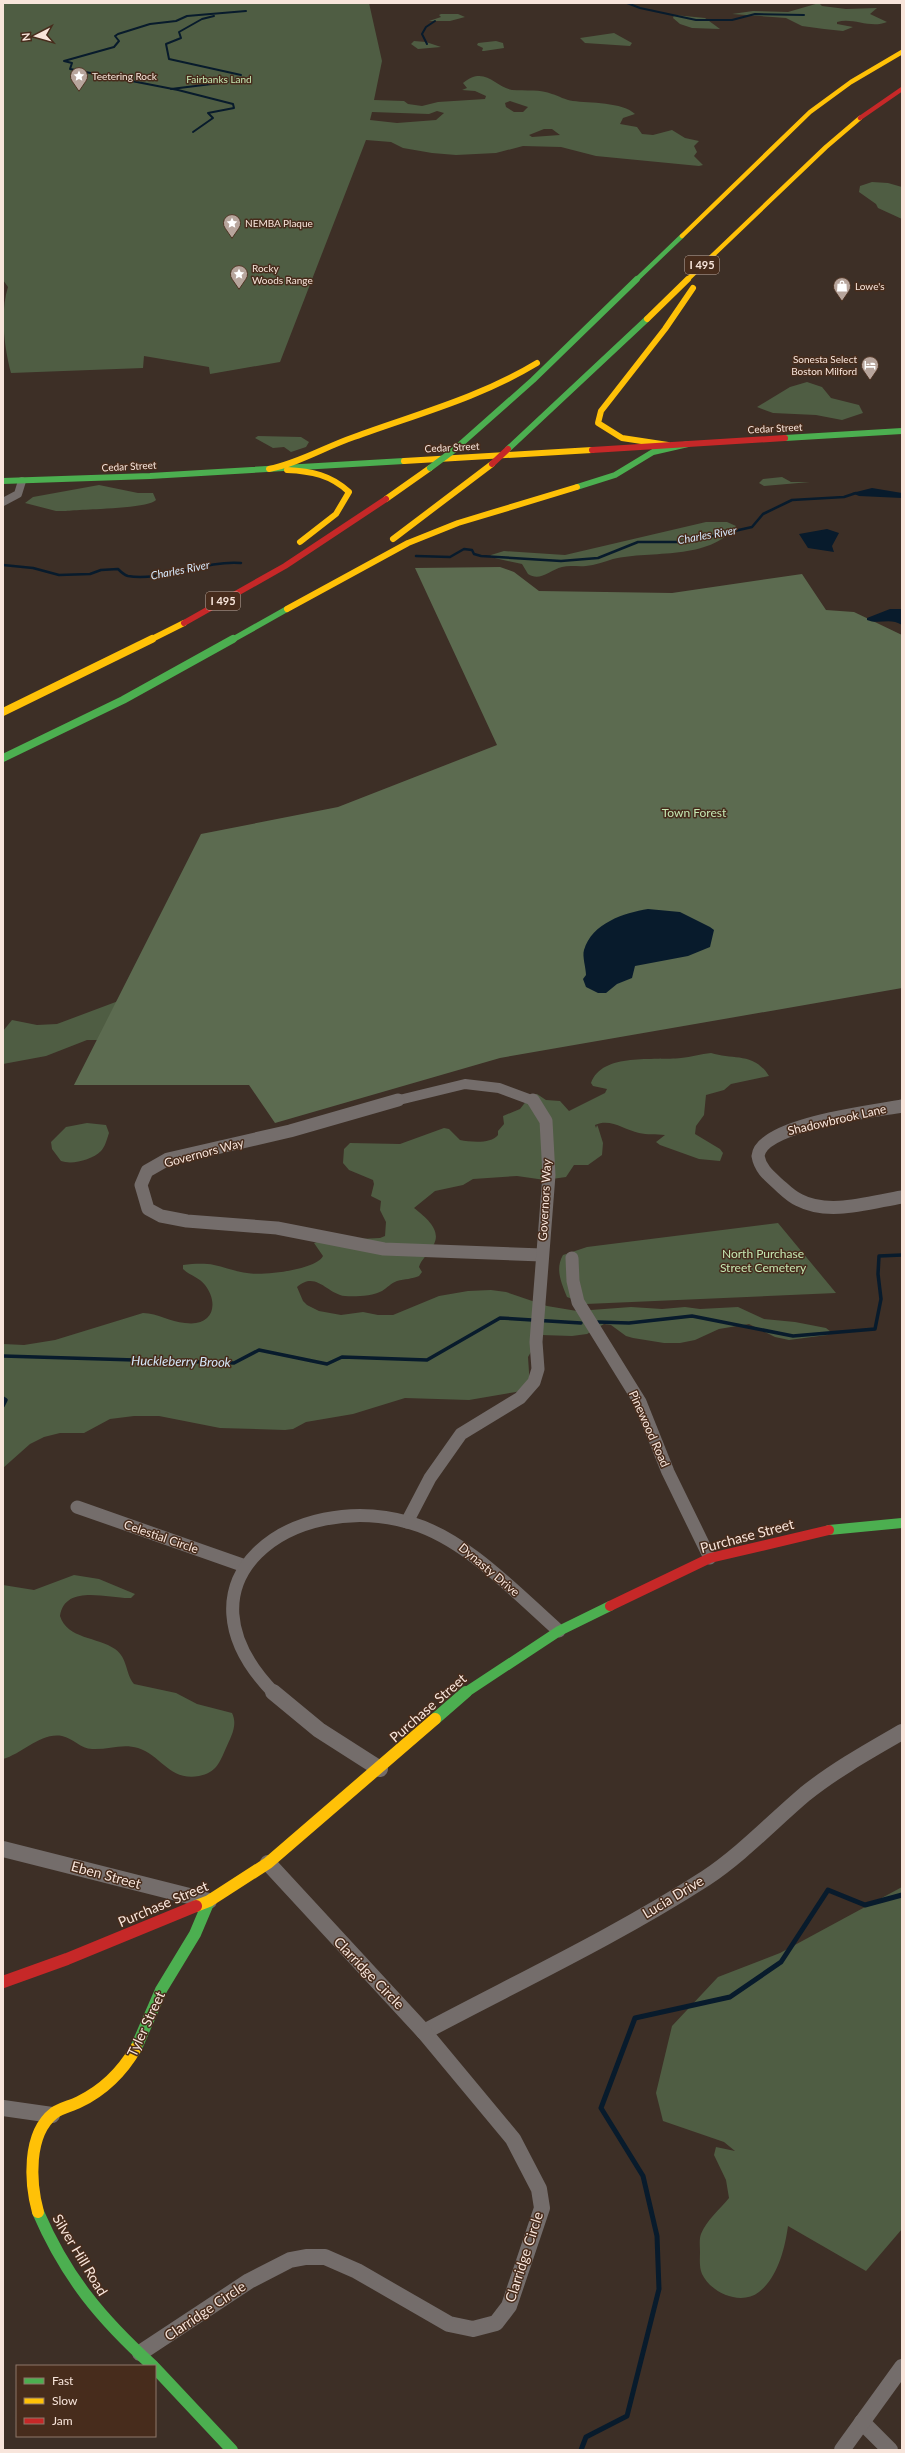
<svg xmlns="http://www.w3.org/2000/svg" width="905" height="2453" viewBox="0 0 905 2453" font-family="Lato,sans-serif">
	<style>
		.green { fill: #4f5d43; fill-rule: evenodd }
		.forest { fill: #5c6b50 }
		.water { fill: #081b2c }
		.lines { fill: none; stroke-linecap: round; stroke-linejoin: round }
		.stream-far3 { stroke: #081b2c; stroke-width: 2 }
		.stream-far2 { stroke: #081b2c; stroke-width: 2.5 }
		.stream-far1 { stroke: #081b2c; stroke-width: 3.5 }
		.stream { stroke: #081b2c; stroke-width: 5 }
		.street-far3 { stroke: #746d6b; stroke-width: 8 }
		.street-far2 { stroke: #746d6b; stroke-width: 10 }
		.street-far1 { stroke: #746d6b; stroke-width: 13 }
		.street { stroke: #746d6b; stroke-width: 16 }
		.fast-far4 { stroke: #4caf50; stroke-width: 4.5 }
		.fast-far3 { stroke: #4caf50; stroke-width: 6 }
		.fast-far2 { stroke: #4caf50; stroke-width: 8 }
		.fast-far1 { stroke: #4caf50; stroke-width: 10 }
		.fast { stroke: #4caf50; stroke-width: 12 }
		.slow-far3 { stroke: #ffc107; stroke-width: 4.5 }
		.slow-far2 { stroke: #ffc107; stroke-width: 6 }
		.slow-far1 { stroke: #ffc107; stroke-width: 8 }
		.slow { stroke: #ffc107; stroke-width: 12 }
		.jam-far3 { stroke: #c62828; stroke-width: 4.5 }
		.jam-far2 { stroke: #c62828; stroke-width: 6 }
		.jam-far1 { stroke: #c62828; stroke-width: 10 }
		.jam { stroke: #c62828; stroke-width: 12 }
		.fast-bridge { stroke: #4caf50; stroke-width: 6 }
		.jam-bridge { stroke: #c62828; stroke-width: 6 }
		.labels { text-anchor: middle; stroke-width: 3; stroke-linejoin: round; paint-order: stroke }
		.far-poi-label { font-size: 10px; fill: #f8e5db; stroke: #472c1c; text-anchor: start }
		.far-park-label { font-size: 10px; fill: #c5e7b2; stroke: #472c1c }
		.far-street-label { font-size: 10px; fill: #f8e5db; stroke: #472c1c }
		.shield { fill: #472c1c; stroke: #c3aea2; stroke-width: 1 }
		.shield-label { font-size: 11px; font-weight: bold; fill: #f8e5db }
		.far-water-label { font-size: 11px; font-style: italic; fill: #d4e6f9; stroke: #472c1c }
		.park-label { font-size: 12px; fill: #c5e7b2; stroke: #472c1c }
		.street-label { font-size: 12px; fill: #f8e5db; stroke: #472c1c }
		.water-label { font-size: 13px; font-style: italic; fill: #d4e6f9; stroke: #472c1c }
		.near-street-label { font-size: 14px; fill: #f8e5db; stroke: #472c1c }
	</style>
	<rect width="100%" height="100%" fill="#3d2f26"/>
	<g class="green">
		<path d="M 3,3 L 369,3 L 382,61 L 374,100 L 404,101 L 408,104 L 422,106 L 438,102 L 485,99 L 486,96 L 475,91 L 462,90 L 467,88 L 463,83 C 485,65 495,87 512,90 C 525,91 541,89 552,94 C 559,96 565,100 573,101 C 589,103 623,102 635,114 L 623,118 L 620,124 L 637,127 L 642,134 L 653,135 L 672,130 L 685,138 L 699,141 L 694,146 L 697,152 L 694,156 L 703,165 L 699,166 L 596,156 L 561,147 L 523,146 L 496,153 L 456,155 L 432,153 L 403,148 L 391,142 L 366,140 L 280,362 L 210,374 L 209,367 L 144,356 L 143,368 L 11,373 C 4,347 0,312 8,287 L 3,280 ZM 510,101 L 528,107 L 523,112 L 514,112 L 506,107 L 505,103 ZM 437,111 L 444,113 L 436,120 L 397,123 L 370,120 L 372,112 L 429,114 ZM 544,129 L 552,129 L 560,135 L 532,137 L 529,135 Z"/>
		<path d="M 819,3 L 822,6 L 846,9 L 877,8 L 870,14 L 887,22 C 870,29 853,17 837,22 L 837,24 L 853,27 L 843,31 L 824,29 L 802,26 L 786,18 L 732,14 L 753,11 L 788,12 Z"/>
		<polygon points="441,14 458,14 465,17 450,21 429,21 441,17 439,15"/>
		<polygon points="674,15 705,18 720,29 692,28 680,24 673,18"/>
		<polygon points="614,33 632,43 630,46 585,43 580,38"/>
		<polygon points="414,41 426,42 441,47 418,49 411,44"/>
		<polygon points="496,41 503,43 504,48 484,51 482,51 483,48 477,45 478,43"/>
		<polygon points="872,182 888,183 902,187 902,219 878,208 876,204 859,192 860,186"/>
		<polygon points="807,382 822,387 831,398 859,405 863,413 842,420 816,415 773,413 757,407 790,387"/>
		<polygon points="258,436 301,437 309,442 306,447 291,452 284,447 273,448 255,438"/>
		<polygon points="782,477 791,482 810,482 764,486 759,483 763,479"/>
		<path d="M 99,485 L 138,493 L 153,493 L 156,500 C 148,509 81,509 66,511 L 56,511 L 25,503 L 33,497 Z"/>
		<path d="M 706,522 L 727,522 L 736,526 C 709,561 652,550 613,559 C 604,562 595,565 586,566 C 578,567 570,565 562,567 C 550,570 540,582 528,574 L 522,564 L 490,557 L 491,555 L 504,551 L 565,555 Z"/>
		<polygon points="121,1000 108,1040 87,1040 46,1056 3,1064 3,1031 12,1020 37,1025 57,1024"/>
		<path d="M 711,1053 C 733,1060 754,1052 769,1076 L 731,1084 L 724,1090 L 706,1095 L 704,1115 L 696,1126 L 695,1134 L 720,1149 L 723,1153 L 720,1161 L 699,1159 L 660,1145 L 656,1142 L 665,1135 C 656,1134 647,1135 639,1133 C 624,1130 611,1118 595,1125 L 596,1128 L 597,1125 L 598,1127 L 603,1143 L 602,1155 L 588,1165 L 574,1165 L 566,1177 L 545,1180 L 517,1176 L 473,1179 L 463,1185 L 435,1191 L 414,1208 C 425,1217 443,1230 433,1246 C 429,1254 421,1259 419,1267 L 422,1272 L 419,1276 C 412,1279 405,1279 397,1281 C 391,1283 387,1288 382,1291 C 373,1296 354,1297 345,1296 C 327,1294 316,1270 297,1287 L 303,1301 L 307,1305 L 319,1311 L 341,1315 L 363,1312 L 378,1315 L 393,1315 L 439,1296 L 468,1291 L 491,1290 L 506,1292 L 547,1306 L 577,1311 L 631,1307 L 662,1309 L 685,1307 L 700,1309 L 738,1307 L 764,1319 L 795,1322 L 826,1328 L 831,1332 L 827,1335 L 789,1340 L 775,1337 L 749,1324 L 719,1329 L 695,1340 L 680,1343 L 664,1343 L 633,1338 L 626,1336 L 611,1325 L 604,1324 L 587,1334 L 572,1336 L 541,1335 L 528,1357 L 530,1387 L 516,1392 L 469,1400 L 405,1398 L 353,1414 L 306,1422 L 293,1429 L 285,1430 L 220,1428 L 159,1416 L 134,1416 L 110,1419 L 84,1433 L 60,1433 L 44,1437 L 30,1444 L 3,1468 L 3,1344 L 24,1345 L 55,1340 L 143,1313 C 158,1313 170,1322 185,1323 C 212,1327 220,1305 205,1285 C 200,1278 189,1275 183,1269 L 183,1265 C 193,1264 204,1263 214,1265 C 225,1267 236,1272 247,1273 C 262,1276 316,1270 323,1256 L 314,1243 L 320,1241 L 380,1238 L 385,1236 L 386,1222 L 380,1210 L 381,1201 L 371,1196 L 374,1184 L 373,1180 L 349,1170 L 343,1163 L 344,1149 L 350,1143 L 400,1144 L 444,1128 L 449,1129 L 460,1140 C 471,1142 491,1144 498,1135 L 498,1131 L 504,1124 L 503,1116 L 520,1109 L 531,1095 L 537,1094 L 546,1100 L 560,1101 L 569,1111 L 605,1093 L 607,1089 L 593,1086 L 591,1083 C 602,1052 655,1061 681,1058 C 691,1057 701,1054 711,1053 Z"/>
		<path d="M 87,1123 L 106,1125 L 109,1133 C 107,1139 105,1147 101,1151 C 92,1160 72,1165 61,1161 L 52,1149 L 51,1142 L 66,1127 Z"/>
		<path d="M 778,1223 L 836,1293 L 586,1304 L 567,1297 C 561,1282 555,1269 563,1255 L 587,1247 Z"/>
		<path d="M 74,1575 L 99,1579 L 135,1594 L 131,1598 C 109,1599 65,1583 60,1616 C 67,1639 98,1637 115,1649 C 128,1658 125,1673 134,1684 L 176,1693 L 197,1704 L 232,1713 C 238,1725 231,1737 226,1748 C 220,1762 216,1773 199,1776 C 169,1781 162,1756 138,1748 C 122,1743 108,1750 92,1749 C 81,1749 73,1738 62,1736 C 41,1732 22,1754 3,1759 L 3,1585 L 34,1590 Z"/>
		<path d="M 902,1887 L 902,2229 L 866,2271 L 788,2226 C 785,2248 778,2277 759,2292 C 741,2306 711,2293 702,2274 C 699,2267 700,2259 700,2252 C 700,2247 699,2239 701,2234 C 706,2221 720,2209 729,2198 L 726,2180 L 714,2155 L 716,2147 L 735,2151 L 724,2142 L 663,2121 L 656,2093 L 672,2026 L 718,1977 L 780,1953 Z"/>
	</g>
	<polygon class="forest" points="500,567 514,572 539,591 672,593 802,574 826,610 854,612 902,635 902,988 500,1058 275,1123 249,1085 74,1085 201,834 338,807 497,745 415,568"/>
	<g class="water">
		<polygon points="872,488 902,493 902,498 859,496 852,493"/>
		<polygon points="827,529 839,533 832,546 834,552 808,548 799,534"/>
		<path d="M 890,609 L 902,609 L 902,625 C 890,617 879,625 867,620 L 867,618 Z"/>
		<path d="M 648,909 L 680,912 L 710,927 L 714,930 L 710,947 L 688,956 L 635,966 L 632,978 L 617,984 L 606,993 L 598,993 L 586,987 L 583,979 L 586,975 C 586,968 582,956 584,950 C 592,923 624,913 648,909 Z"/>
	</g>
	<g class="lines">
		<g class="stream-far3">
			<polyline points="627,3 640,8 696,20 732,20 755,14 804,15"/>
			<polyline points="214,16 202,19 179,32 181,38 166,44 169,59 241,75"/>
			<polyline points="427,44 422,34 426,27 435,21"/>
			<polyline points="171,89 228,82"/>
			<polyline points="193,132 213,118 208,113 234,108 233,104 178,90 70,69 72,63 64,61 114,47 119,41 115,36 118,34 150,24 176,21 187,16 246,11"/>
		</g>
		<g class="stream-far2">
			<polyline points="416,556 450,557 464,549 472,550 474,554 481,556 561,561 598,558 638,542 686,542 752,527 763,514 792,500 844,497 856,493"/>
			<path d="M 3,565 L 33,568 L 59,575 L 90,574 L 101,570 L 118,569 C 121,572 124,575 128,576 C 160,582 204,560 241,563"/>
		</g>
		<g class="stream-far1">
			<polyline points="598,1322 629,1323 692,1316 793,1336 875,1329 881,1299 878,1274 879,1256 902,1255"/>
			<polyline points="3,1356 234,1363 259,1350 327,1364 342,1357 427,1360 500,1318 581,1323"/>
			<polyline points="3,1398 6,1400 3,1406"/>
		</g>
		<polyline class="stream" points="581,2450 586,2437 627,2416 659,2289 657,2236 643,2176 601,2108 635,2018 730,1997 781,1962 828,1890 865,1905 902,1895"/>
		<polyline class="street-far3" points="3,502 18,494 22,481"/>
		<polyline class="street-far2" points="395,1101 465,1084 499,1088 534,1101"/>
		<g class="street-far1">
			<polyline points="398,1100 290,1131 168,1159 147,1171 141,1185 148,1209 161,1216 187,1221 277,1228 384,1249 542,1255"/>
			<path d="M 902,1106 C 876,1111 761,1124 758,1156 C 760,1168 768,1175 777,1183 C 784,1189 790,1196 799,1200 C 829,1216 871,1202 902,1197"/>
			<polyline points="572,1258 573,1281 578,1302 640,1402 668,1472 710,1558"/>
			<polyline points="77,1507 245,1566"/>
			<polyline points="407,1522 430,1478 461,1434 520,1398 534,1382 538,1369 536,1342 549,1175 546,1121 533,1100"/>
			<path d="M 274,1693 C 165,1581 293,1488 411,1523 C 466,1539 516,1593 559,1631"/>
		</g>
		<g class="street">
			<polyline points="273,1692 319,1730 380,1769"/>
			<polyline points="3,1849 209,1901"/>
			<path d="M 424,2032 C 518,1982 616,1936 706,1878 C 742,1854 772,1822 805,1794 C 835,1770 869,1751 902,1732"/>
			<polyline points="3,2108 52,2115"/>
			<polyline points="140,2353 249,2281 290,2260 306,2257 325,2257 357,2271 449,2324 473,2329 496,2323 509,2306 542,2208 539,2189 513,2139 424,2032 268,1863"/>
			<polyline points="862,2422 890,2450"/>
			<polyline points="842,2450 902,2367"/>
		</g>
		<polyline class="fast-far4" points="636,280 682,236"/>
		<g class="fast-far3">
			<polyline points="785,438 902,431"/>
			<polyline points="508,449 647,319"/>
			<polyline points="454,450 533,380 637,279"/>
			<polyline points="3,481 150,476 404,461"/>
			<polyline points="577,487 615,475 653,452 688,444"/>
			<polyline points="232,640 287,609"/>
		</g>
		<polyline class="fast-far2" points="3,758 123,700 233,639"/>
		<g class="fast-far1">
			<polyline points="829,1530 902,1523"/>
			<polyline points="465,1693 559,1631 610,1606"/>
		</g>
		<g class="fast">
			<polyline points="435,1719 466,1692"/>
			<polyline points="136,2048 161,1990 195,1934 209,1901"/>
			<path d="M 38,2212 C 66,2277 101,2319 153,2366"/>
			<polyline points="155,2368 232,2450"/>
		</g>
		<g class="slow-far3">
			<polyline points="682,236 810,112 851,82 902,52"/>
			<polyline points="687,280 826,147 860,118"/>
		</g>
		<g class="slow-far2">
			<polyline points="647,319 688,279"/>
			<polyline points="668,445 622,438 598,423 601,411 665,329 693,288"/>
			<polyline points="404,461 592,450"/>
			<path d="M 269,469 C 299,463 325,447 354,437 C 417,414 479,398 537,363"/>
			<path d="M 287,470 C 311,471 331,475 349,492 L 336,514 L 300,542"/>
			<polyline points="386,499 430,468"/>
			<polyline points="393,539 492,464"/>
			<polyline points="287,609 408,543 458,523 577,487"/>
			<polyline points="150,640 184,623"/>
		</g>
		<polyline class="slow-far1" points="3,712 152,639"/>
		<g class="slow">
			<polyline points="196,1906 209,1901 268,1863 435,1719"/>
			<path d="M 38,2212 C 30,2183 27,2134 54,2113 C 61,2108 71,2106 79,2102 C 104,2090 122,2072 136,2048"/>
		</g>
		<polyline class="jam-far3" points="860,118 902,89"/>
		<g class="jam-far2">
			<polyline points="592,450 785,438"/>
			<polyline points="184,623 285,566 386,499"/>
		</g>
		<polyline class="jam-far1" points="610,1606 710,1558 829,1530"/>
		<polyline class="jam" points="3,1982 67,1959 196,1906"/>
		<polyline class="fast-bridge" points="430,468 454,450"/>
		<polyline class="jam-bridge" points="492,464 508,449"/>
	</g>
	<defs>
		<g id="sight-pin" transform="scale(0.9)"><path d="M0 17L-7.5 6A9.5 9.5 0 1 1 7.5 6Z" fill="#b7a59c" stroke="#472c1c"/><path d="M0-6L1.8-2.2L6-1.7L2.9 1.2L3.7 5.4L0 3.3L-3.7 5.4L-2.9 1.2L-6-1.7L-1.8-2.2Z" fill="#fff"/></g>
		<g id="shop-pin" transform="scale(0.9)"><path d="M0 17L-7.5 6A9.5 9.5 0 1 1 7.5 6Z" fill="#b7a59c" stroke="#472c1c"/><path d="M-5-2.5h2.3a2.7 3.5 0 0 1 5.4 0H5L5.5 6h-11ZM-1.5-2.5h3a1.5 2.3 0 0 0-3 0Z" fill="#fff"/></g>
		<g id="hotel-pin" transform="scale(0.9)"><path d="M0 17L-7.5 6A9.5 9.5 0 1 1 7.5 6Z" fill="#b7a59c" stroke="#472c1c"/><path d="M-6-4.5h1.5V1H6V5H4.5V3h-9V5H-6ZM-4 0a1.8 1.8 0 1 1 3.6 0ZM.5 0V-2.5h3Q6-2.5 6 0Z" fill="#fff"/></g>
	</defs>
	<g fill-rule="evenodd">
		<use href="#sight-pin" x="79" y="76"/>
		<use href="#sight-pin" x="232" y="223"/>
		<use href="#sight-pin" x="239" y="274"/>
		<use href="#shop-pin" x="842" y="286"/>
		<use href="#hotel-pin" x="870" y="365"/>
	</g>
	<g class="labels">
		<g class="far-poi-label">
			<text x="92" y="80">Teetering Rock</text>
			<text x="245" y="227">NEMBA Plaque</text>
			<text x="252" y="272">Rocky<tspan x="252" dy="12">Woods Range</tspan></text>
			<text x="855" y="290">Lowe's</text>
			<text x="857" y="363" text-anchor="end">Sonesta Select<tspan x="857" dy="12">Boston Milford</tspan></text>
		</g>
		<g class="far-park-label">
			<text x="219" y="83">Fairbanks Land</text>
		</g>
		<g class="far-street-label">
			<text transform="translate(775 428) rotate(-3)" y="4">Cedar Street</text>
			<text transform="translate(452 447) rotate(-3)" y="4">Cedar Street</text>
			<text transform="translate(129 466) rotate(-3)" y="4">Cedar Street</text>
		</g>
		<g class="shield">
			<rect x="685" y="256" width="34" height="18" rx="3"/>
			<rect x="206" y="592" width="34" height="18" rx="3"/>
		</g>
		<g class="shield-label">
			<text x="702" y="269">I 495</text>
			<text x="223" y="605">I 495</text>
		</g>
		<g class="far-water-label">
			<text transform="translate(707 535) rotate(-10)" y="4">Charles River</text>
			<text transform="translate(180 570) rotate(-11)" y="4">Charles River</text>
		</g>
		<g class="park-label">
			<text x="694" y="817">Town Forest</text>
			<text x="763" y="1258">North Purchase<tspan x="763" dy="14">Street Cemetery</tspan></text>
		</g>
		<g class="street-label">
			<text transform="translate(837 1120) rotate(-13)" y="4">Shadowbrook Lane</text>
			<text transform="translate(204 1153) rotate(-15)" y="4">Governors Way</text>
			<text transform="translate(545 1200) rotate(-87)" y="4">Governors Way</text>
			<text transform="translate(649 1429) rotate(66)" y="4">Pinewood Road</text>
			<text transform="translate(161 1537) rotate(19)" y="4">Celestial Circle</text>
			<text transform="translate(489 1570) rotate(40)" y="4">Dynasty Drive</text>
		</g>
		<g class="water-label">
			<text transform="translate(181 1361) rotate(1)" y="5">Huckleberry Brook</text>
		</g>
		<g class="near-street-label">
			<text transform="translate(747 1536) rotate(-15)" y="5">Purchase Street</text>
			<text transform="translate(428 1708) rotate(-41)" y="5">Purchase Street</text>
			<text transform="translate(106 1875) rotate(15)" y="5">Eben Street</text>
			<text transform="translate(673 1897) rotate(-31)" y="5">Lucia Drive</text>
			<text transform="translate(163 1904) rotate(-23)" y="5">Purchase Street</text>
			<text transform="translate(369 1973) rotate(46)" y="5">Clarridge Circle</text>
			<text transform="translate(146 2024) rotate(-65)" y="5">Tyler Street</text>
			<text transform="translate(80 2255) rotate(59)" y="5">Silver Hill Road</text>
			<text transform="translate(524 2257) rotate(-72)" y="5">Clarridge Circle</text>
			<text transform="translate(205 2311) rotate(-34)" y="5">Clarridge Circle</text>
		</g>
	</g>
	<rect width="905" height="2453" fill="none" stroke="#f8e5db" stroke-width="8"/>
	<rect x="16" y="2365" width="140" height="72" fill="#472c1c" stroke="#8e7668"/>
	<rect x="24" y="2378" width="20" height="6" fill="#4caf50" stroke="#8e7668"/>
	<text x="52" y="2385" font-size="12" fill="#f8e5db">Fast</text>
	<rect x="24" y="2398" width="20" height="6" fill="#ffc107" stroke="#8e7668"/>
	<text x="52" y="2405" font-size="12" fill="#f8e5db">Slow</text>
	<rect x="24" y="2418" width="20" height="6" fill="#c62828" stroke="#8e7668"/>
	<text x="52" y="2425" font-size="12" fill="#f8e5db">Jam</text>
	<g transform="translate(36 36) rotate(264)" stroke="#472c1c" stroke-width="3" paint-order="stroke">
	<path d="M0-3L7 15L0 10L-7 15Z" fill="#f8e5db"/>
	<text y="-6" font-size="11" font-weight="bold" text-anchor="middle" fill="#f8e5db">N</text>
	</g>
</svg>
